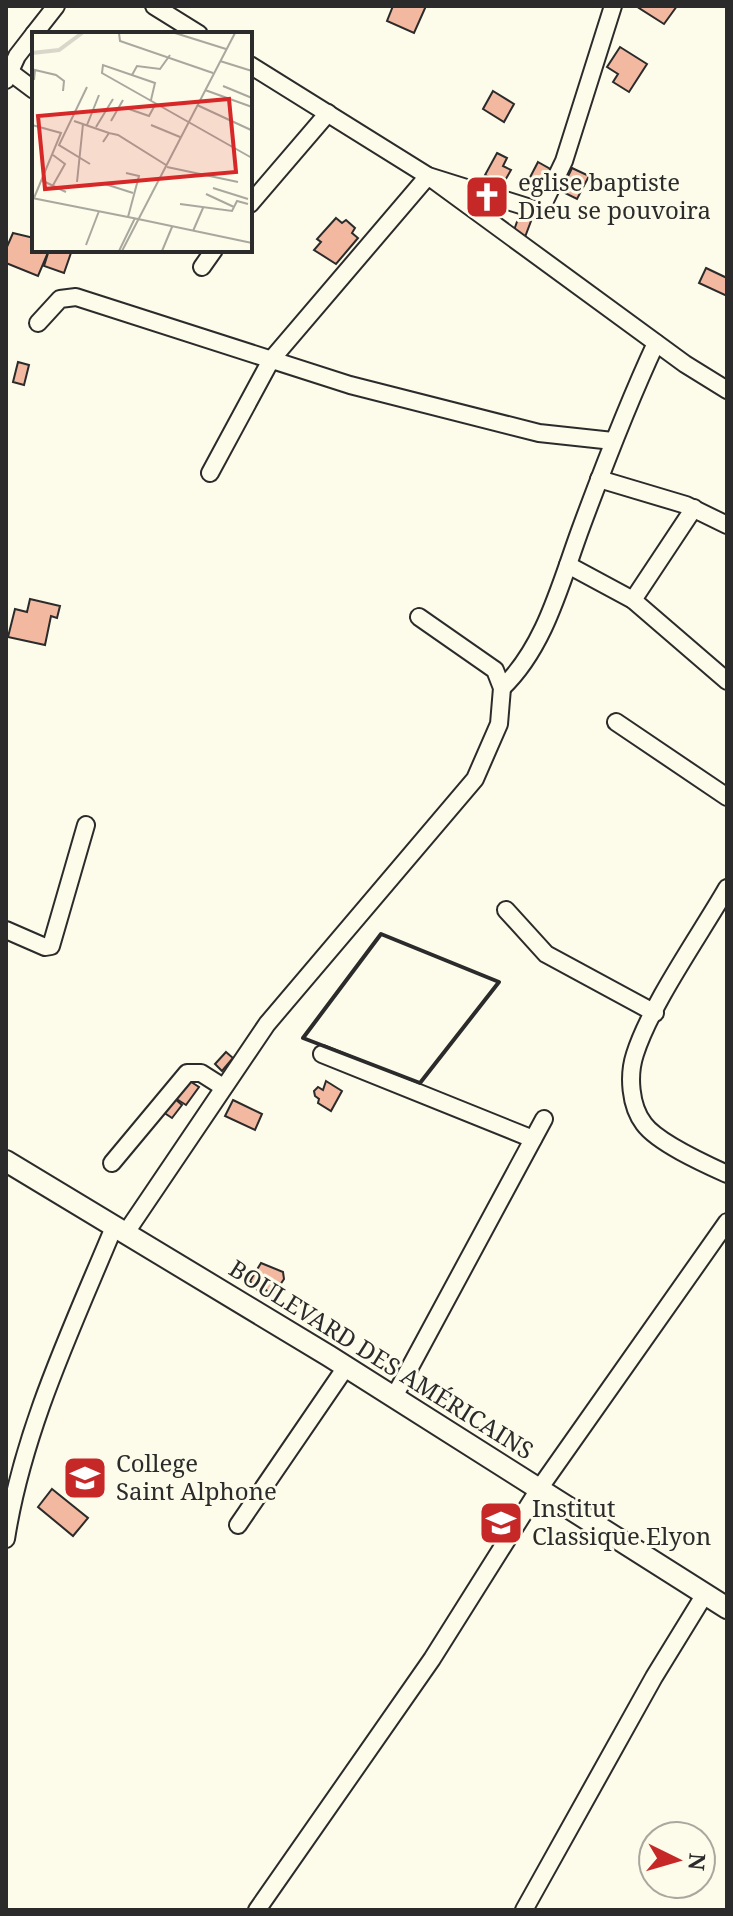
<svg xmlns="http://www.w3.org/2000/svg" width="733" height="1916" viewBox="0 0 733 1916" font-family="'Noto Serif',serif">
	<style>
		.building { fill: #f2b8a0; stroke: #2b2b2b; stroke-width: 2 }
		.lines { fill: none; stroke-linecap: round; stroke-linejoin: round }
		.minor-casing { stroke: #2b2b2b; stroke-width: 20 }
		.major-casing { stroke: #2b2b2b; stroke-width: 24 }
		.minor { stroke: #fdfbea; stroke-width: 16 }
		.major { stroke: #fdfbea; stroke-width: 20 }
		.wall { stroke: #2b2b2b; stroke-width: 4 }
		.labels { text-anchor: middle; stroke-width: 6; stroke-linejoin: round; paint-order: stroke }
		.poi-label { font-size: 24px; fill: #2b2b2b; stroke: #fdfbea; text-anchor: start }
		.street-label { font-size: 24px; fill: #2b2b2b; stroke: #fdfbea }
		.inset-river { fill: none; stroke: #d8d7c9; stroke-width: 4 }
		.inset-road { fill: none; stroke: #a9a89e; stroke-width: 2 }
		.view { fill: #d62828; fill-opacity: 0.15; stroke: #d62828; stroke-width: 4 }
		.inset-edge { fill: none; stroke: #2b2b2b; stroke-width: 4 }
	</style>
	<rect width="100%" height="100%" fill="#fdfbea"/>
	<g class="building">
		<polygon points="393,6 426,6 414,33 387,21"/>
		<polygon points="641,6 677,6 664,24 639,8"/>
		<polygon points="620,47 647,64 629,92 613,82 618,74 607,67"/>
		<polygon points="493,91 514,104 504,122 483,109"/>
		<polygon points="497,153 507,158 503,166 511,170 503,184 485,175"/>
		<polygon points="538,162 552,170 539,194 525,187"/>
		<polygon points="572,168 589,176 577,199 561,191"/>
		<polygon points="519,216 531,221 525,237 513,233"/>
		<polygon points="336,218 342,223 346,220 355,228 352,233 358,238 336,264 314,250 321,242 317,239"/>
		<polygon points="13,233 34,238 34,250 49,250 38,276 6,263 6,249"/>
		<polygon points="49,250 72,250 64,273 44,266"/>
		<polygon points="706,268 727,278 727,296 699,283"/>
		<polygon points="18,362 29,365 24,385 13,382"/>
		<polygon points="30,599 60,606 57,618 51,616 45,645 8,637 15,609 27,612"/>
		<polygon points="226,1052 233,1058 222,1071 215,1064"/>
		<polygon points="188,1080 199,1087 186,1105 175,1098"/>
		<polygon points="326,1081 342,1091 331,1111 318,1103 319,1099 315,1096 314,1091 318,1087 323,1090"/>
		<polygon points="174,1098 182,1105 172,1118 163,1112"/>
		<polygon points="233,1100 262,1114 255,1130 225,1116"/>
		<polygon points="261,1263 283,1272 284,1279 273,1295 266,1290 259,1292 250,1281"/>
		<polygon points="52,1489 88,1518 73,1536 38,1507"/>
	</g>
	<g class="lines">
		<g class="minor-casing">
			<g id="minor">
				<polyline points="154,6 199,34"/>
				<polyline points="34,34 56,6"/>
				<polyline points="250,65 428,176 540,211 564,161 613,6"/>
				<polyline points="10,72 34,90"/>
				<polyline points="6,80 17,56 34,34"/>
				<polyline points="250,204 328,113"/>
				<polyline points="202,267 214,250"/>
				<polyline points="38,323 60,299 76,297 350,385 539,433 613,441"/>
				<polyline points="210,473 271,360 428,176 685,364 727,390"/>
				<polyline points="599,479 686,505 727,525"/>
				<polyline points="568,565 633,600 727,681"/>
				<polyline points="633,600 694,508"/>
				<path d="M 502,688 C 546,646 561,581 582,525 C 605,463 628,403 656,343"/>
				<polyline points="616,722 727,797"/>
				<path d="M 727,888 C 700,935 651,1004 635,1054 C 628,1075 630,1106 644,1124 C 658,1143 705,1164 727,1174"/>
				<polyline points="506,910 546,954 655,1013"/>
				<polyline points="6,930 45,947 51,946 86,825"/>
				<polyline points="322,1054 533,1139"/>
				<polyline points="112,1163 187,1073 201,1073 223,1087"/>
				<polyline points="125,1234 267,1024 475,779 499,724 502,688 495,670 419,617"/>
				<polyline points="394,1397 544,1119"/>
				<polyline points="238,1525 346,1367"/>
				<path d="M 6,1539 C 23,1430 72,1328 114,1227"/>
				<polyline points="257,1910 432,1659 539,1489 727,1222"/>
				<polyline points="524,1910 654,1677 705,1594"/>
			</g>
		</g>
		<g class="major-casing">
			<polyline id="major" points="6,1161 329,1356 727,1608"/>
		</g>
		<use href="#minor" class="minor"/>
		<use href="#major" class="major"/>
		<polygon class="wall" points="381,934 499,982 420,1083 303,1038"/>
	</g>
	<defs>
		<g id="church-square" transform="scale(2.3)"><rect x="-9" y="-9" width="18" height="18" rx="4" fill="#c62828" stroke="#fdfbea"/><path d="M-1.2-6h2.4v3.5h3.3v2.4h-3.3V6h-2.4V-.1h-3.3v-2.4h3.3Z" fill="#fff"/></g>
		<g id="school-square" transform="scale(2.3)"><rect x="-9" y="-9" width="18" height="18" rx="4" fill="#c62828" stroke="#fdfbea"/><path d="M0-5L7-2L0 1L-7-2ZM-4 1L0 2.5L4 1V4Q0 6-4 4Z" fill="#fff"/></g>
	</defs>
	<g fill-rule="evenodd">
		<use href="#church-square" x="487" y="197"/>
		<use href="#school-square" x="85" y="1478"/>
		<use href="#school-square" x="501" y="1523"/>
	</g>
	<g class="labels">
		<g class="poi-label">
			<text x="518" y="191">eglise baptiste<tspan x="518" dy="28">Dieu se pouvoira</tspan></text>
			<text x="116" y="1472">College<tspan x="116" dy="28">Saint Alphone</tspan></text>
			<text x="532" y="1517">Institut<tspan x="532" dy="28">Classique Elyon</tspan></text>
		</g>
		<g class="street-label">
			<text transform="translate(381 1360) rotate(32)" y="8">BOULEVARD DES AMÉRICAINS</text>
		</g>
	</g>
	<g transform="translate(32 32)">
		<rect width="220" height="220" fill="#fdfbea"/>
		<path class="inset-river" d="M 0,21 L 27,18 L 50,1"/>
		<path class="inset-road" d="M 87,1 L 88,9 L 181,41M 143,1 L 194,17M 188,29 L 220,39M 100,43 L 105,34 L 128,37 L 138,23M 2,48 L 3,38 L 24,43 L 32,49 L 31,59M 191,54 L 220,66M 55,55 L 27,113 L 58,132M 173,58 L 220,75M 119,68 L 123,51 L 71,33 L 70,41 L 77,45 L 220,126M 165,73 L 219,98M 94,76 L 117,84 L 124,71M 42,89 L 77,101M 79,89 L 91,68M 0,93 L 29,101 L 2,166M 55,93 L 67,63M 119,93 L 148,105M 64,95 L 81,67M 71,110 L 77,101 L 86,103 L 134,133M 135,135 L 206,150M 94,141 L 107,144 L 96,185M 9,148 L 34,160M 45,150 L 51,92M 73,152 L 101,161M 20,155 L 33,132 L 21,123M 181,156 L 216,167M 174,162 L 202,175M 0,166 L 106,187M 148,172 L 200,179 L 205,169 L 216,172M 106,187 L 220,211M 161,199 L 171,176M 54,213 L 67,179M 87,219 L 103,186M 90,219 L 203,1M 130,219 L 140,195"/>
		<path class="view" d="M 197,67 L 204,140 L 13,157 L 6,84 Z"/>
		<rect width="220" height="220" class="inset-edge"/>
	</g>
	<rect width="733" height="1916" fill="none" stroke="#2b2b2b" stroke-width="16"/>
	<g transform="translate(677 1860) rotate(95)"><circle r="38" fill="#fdfbea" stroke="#a9a89e" stroke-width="2"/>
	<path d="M0-6L14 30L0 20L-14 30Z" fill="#c62828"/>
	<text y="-12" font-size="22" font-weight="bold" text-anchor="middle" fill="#2b2b2b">N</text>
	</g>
</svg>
